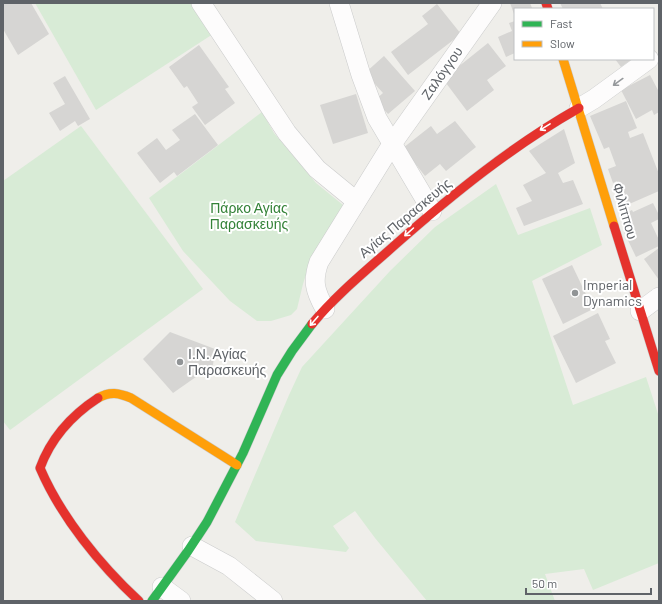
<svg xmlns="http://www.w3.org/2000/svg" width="662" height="604" viewBox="0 0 662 604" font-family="Barlow,sans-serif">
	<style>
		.green { fill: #d8ebd6 }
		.building { fill: #d6d5d3 }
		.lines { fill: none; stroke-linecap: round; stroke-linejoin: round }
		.street-casing { stroke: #cbcccc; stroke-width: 20 }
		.fast-casing { stroke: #cacacb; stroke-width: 10 }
		.slow-casing { stroke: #cacacb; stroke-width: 10 }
		.jam-casing { stroke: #cacacb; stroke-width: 10 }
		.street { stroke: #fdfcfc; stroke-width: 19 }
		.fast { stroke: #30b455; stroke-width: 9 }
		.slow { stroke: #ff9f0a; stroke-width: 9 }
		.jam { stroke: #e5322d; stroke-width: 9 }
		.oneway { stroke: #96999c }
		.oneway2 { stroke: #fff }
		.poi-dot { fill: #919496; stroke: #fff; stroke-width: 1.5 }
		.labels { text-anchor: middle; stroke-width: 4; stroke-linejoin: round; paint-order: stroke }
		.street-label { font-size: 14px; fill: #5f6368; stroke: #fff }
		.park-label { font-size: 14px; fill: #348238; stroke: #fff }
		.poi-label { font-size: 14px; fill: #5f6368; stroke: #fff; text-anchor: start }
	</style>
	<rect width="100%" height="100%" fill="#efeeea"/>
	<g class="green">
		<polygon points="35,3 193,3 213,34 96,110"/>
		<polygon points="262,112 274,133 316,183 343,205 312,256 303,284 297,309 291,315 271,321 257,321 230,301 183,251 149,198"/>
		<polygon points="81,126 203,289 10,430 3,421 3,181"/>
		<polygon points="496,184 518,235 590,208 602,245 532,281 573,405 646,377 659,417 659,563 593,590 584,569 545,574 555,601 427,601 375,538 355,511 333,526 349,548 346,552 256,541 235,522 289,395 302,367 390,271 435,227"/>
	</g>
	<g class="building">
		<polygon points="3,3 31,3 49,34 18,55 3,29"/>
		<polygon points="510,3 530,3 532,8 515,9 515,13 514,14"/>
		<polygon points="560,3 600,3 603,9 563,9"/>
		<polygon points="437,4 461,34 408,75 391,52 428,24 422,16"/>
		<polygon points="515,21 515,53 506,57 498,37 512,31 509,23"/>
		<polygon points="488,43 506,66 487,80 494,90 467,111 443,79"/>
		<polygon points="199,45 229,87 225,89 235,103 205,125 192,107 198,103 187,86 184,88 169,67"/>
		<polygon points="384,56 415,91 388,114 375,100 383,93 365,73"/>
		<polygon points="615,59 632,59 621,67"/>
		<polygon points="650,75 659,92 659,112 654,115 652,110 636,119 621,90"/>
		<polygon points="65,76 90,119 78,126 75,121 60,131 49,113 65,104 53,83"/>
		<polygon points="356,94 368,133 333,144 320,105"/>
		<polygon points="626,101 637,128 628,132 630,138 643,133 659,174 659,191 627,205 617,181 613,183 608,169 616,166 609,147 604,149 590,116"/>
		<polygon points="195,114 218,145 177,176 174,172 160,183 137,153 157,138 166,150 180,140 172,130"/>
		<polygon points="455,121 476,147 446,171 440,164 425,176 403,148 431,126 437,134"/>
		<polygon points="564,129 575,163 558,173 563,183 573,180 583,204 524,226 516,208 532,201 523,185 546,173 529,151"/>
		<polygon points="653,203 659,215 659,219 651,223 659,240 659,246 636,257 624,232 631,228 624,214 632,210 633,212"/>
		<polygon points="659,248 659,280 644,259"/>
		<polygon points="572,265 593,309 563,324 542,279"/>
		<polygon points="598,313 610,339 605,341 616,363 576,383 553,336"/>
		<polygon points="170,332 215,349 213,365 173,393 143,359"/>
	</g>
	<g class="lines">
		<g class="street-casing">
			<g id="street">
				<polyline points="201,3 287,133 317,169 356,201"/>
				<polyline points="339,3 361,75 377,118 432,211"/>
				<polyline points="579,108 594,99 649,59"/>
				<path d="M 325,309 C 315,291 312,281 319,262 L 392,144 L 492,3"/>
				<polyline points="640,311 659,297"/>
				<polyline points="192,546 229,566 273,601"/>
				<polyline points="162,587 181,601"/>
			</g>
		</g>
		<g class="fast-casing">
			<polyline id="fast" points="152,601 188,551 207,522 243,453 277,375 292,351 312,324"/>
		</g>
		<g class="slow-casing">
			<g id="slow">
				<polyline points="563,59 614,226"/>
				<path d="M 98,398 C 110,391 119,393 131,398 L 237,465"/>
			</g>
		</g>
		<g class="jam-casing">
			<g id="jam">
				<polyline points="546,3 548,9"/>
				<polyline points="614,226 659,371"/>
				<path d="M 312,324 C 337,294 367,270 396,244 C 453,194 512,146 579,108"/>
				<path d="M 98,398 C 72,415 51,438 40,468 C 61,517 100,565 139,601"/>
			</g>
		</g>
		<use href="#street" class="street"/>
		<use href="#fast" class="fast"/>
		<use href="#slow" class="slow"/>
		<use href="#jam" class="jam"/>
	</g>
	<defs><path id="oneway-shaft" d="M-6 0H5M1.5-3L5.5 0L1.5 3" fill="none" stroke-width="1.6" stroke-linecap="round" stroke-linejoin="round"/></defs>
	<use class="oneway" href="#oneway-shaft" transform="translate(618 82) rotate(144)"/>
	<g class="oneway2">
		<use href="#oneway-shaft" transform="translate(545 127) rotate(148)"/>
		<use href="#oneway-shaft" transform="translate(409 232) rotate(138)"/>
		<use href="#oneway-shaft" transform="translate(314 321) rotate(131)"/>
	</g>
	<g class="poi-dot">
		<circle cx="575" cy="293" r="4"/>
		<circle cx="180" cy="362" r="4"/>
	</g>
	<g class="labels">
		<g class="street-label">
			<text transform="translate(442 73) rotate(-55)" y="5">Ζαλόγγου</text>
			<text transform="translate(625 211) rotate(74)" y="5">Φιλίππου</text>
			<text transform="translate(405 218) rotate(-40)" y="5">Αγίας Παρασκευής</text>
		</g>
		<g class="park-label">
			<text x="249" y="213">Πάρκο Αγίας<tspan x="249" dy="16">Παρασκευής</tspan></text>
		</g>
		<g class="poi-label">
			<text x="583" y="290">Imperial<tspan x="583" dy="16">Dynamics</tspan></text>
			<text x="188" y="359">Ι.Ν. Αγίας<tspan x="188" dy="16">Παρασκευής</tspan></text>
		</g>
	</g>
	<rect width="662" height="604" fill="none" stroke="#5f6368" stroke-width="8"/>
	<rect x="514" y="8" width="140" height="52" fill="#ffffff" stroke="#bfc1c3"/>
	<rect x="522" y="21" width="20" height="6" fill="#30b455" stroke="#bfc1c3"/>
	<text x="550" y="28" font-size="12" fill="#5f6368">Fast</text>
	<rect x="522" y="41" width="20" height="6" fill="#ff9f0a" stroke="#bfc1c3"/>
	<text x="550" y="48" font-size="12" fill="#5f6368">Slow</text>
	<path d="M526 588v6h125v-6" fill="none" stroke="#5f6368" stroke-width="2"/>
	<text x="532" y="588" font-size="12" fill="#5f6368" stroke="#ffffff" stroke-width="3" paint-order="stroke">50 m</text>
</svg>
